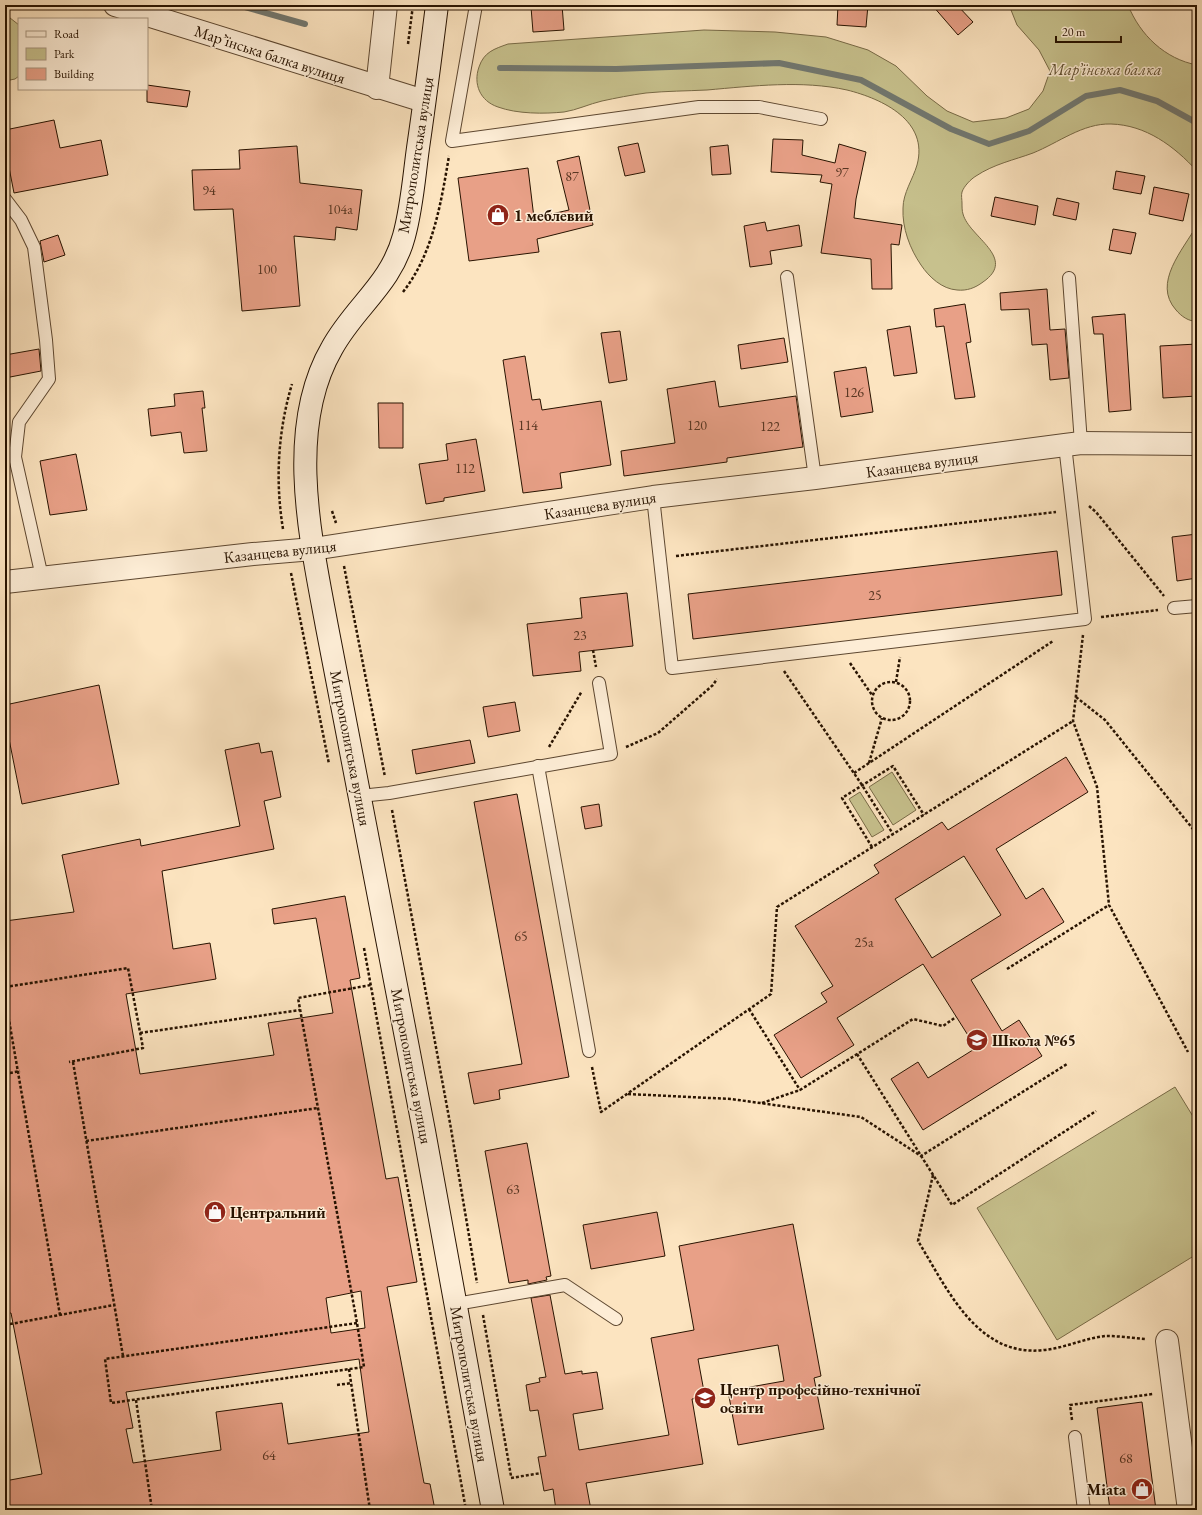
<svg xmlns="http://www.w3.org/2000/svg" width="1202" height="1515" viewBox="0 0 1202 1515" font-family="'EB Garamond',serif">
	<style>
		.green { fill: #c7c18d; stroke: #786a46 }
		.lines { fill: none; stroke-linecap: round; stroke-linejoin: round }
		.stream { stroke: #727870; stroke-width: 6 }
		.building { fill: #e8a087; stroke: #281300; fill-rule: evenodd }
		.lane-casing { stroke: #5d4730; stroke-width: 14 }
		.street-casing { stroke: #5d4730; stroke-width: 24 }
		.secondary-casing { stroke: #281300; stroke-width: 24 }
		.path { stroke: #281300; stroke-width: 2.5; stroke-dasharray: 3 2; stroke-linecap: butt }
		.lane { stroke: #fdedd6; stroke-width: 12 }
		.street { stroke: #fdedd6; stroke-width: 22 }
		.secondary { stroke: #fdedd6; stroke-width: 22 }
		.labels { text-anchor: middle; stroke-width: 3; stroke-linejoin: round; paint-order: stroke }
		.number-label { font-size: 14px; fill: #583622 }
		.street-label { font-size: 16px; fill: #281300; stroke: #fdedd6 }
		.park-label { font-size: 16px; font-style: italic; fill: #605031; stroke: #fdedd6 }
		.poi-label { font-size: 16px; font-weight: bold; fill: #281300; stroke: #fdedd6; text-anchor: start }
	</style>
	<rect width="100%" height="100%" fill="#fce4c0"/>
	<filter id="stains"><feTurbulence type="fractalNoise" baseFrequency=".005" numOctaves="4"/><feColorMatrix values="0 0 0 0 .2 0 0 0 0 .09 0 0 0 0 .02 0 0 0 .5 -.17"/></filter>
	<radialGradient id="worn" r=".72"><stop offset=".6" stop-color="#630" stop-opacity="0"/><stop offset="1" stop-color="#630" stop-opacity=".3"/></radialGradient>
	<g class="green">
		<path d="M 1009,5 L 1128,5 C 1140,35 1165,59 1197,65 L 1197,171 C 1174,146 1146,125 1111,124 C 1083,123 1058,143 1033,153 C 1014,160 994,164 976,176 C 971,179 964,186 962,192 C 961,195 962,200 962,203 C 962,207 962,211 963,214 C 969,237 1018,258 983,282 C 975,288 967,291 957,290 C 942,289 929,277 921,265 C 910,249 902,228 903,208 C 903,193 913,179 917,165 C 929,121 883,99 847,90 C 802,80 753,86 707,90 C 687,91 666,91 646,93 C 631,95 616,98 602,101 C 589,104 577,110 564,112 C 544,114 517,114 498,107 C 480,101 473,84 479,67 C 484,52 494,49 508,44 L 704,30 L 775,32 L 826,37 L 868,50 L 896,66 L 927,96 L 947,111 L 973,122 L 1006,118 L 1029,109 L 1043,91 L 1050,71 L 1039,50 L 1017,25 Z"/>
		<polygon points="5,14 19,25 19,76 15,79 5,81"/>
		<path d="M 1197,225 L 1197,321 C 1189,322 1181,316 1176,310 C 1152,283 1183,250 1197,225 Z"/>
		<polygon points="892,772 916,810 893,825 869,787"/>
		<polygon points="860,792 884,830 872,837 849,799"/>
		<polygon points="1175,1087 1197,1123 1197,1254 1057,1340 977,1208"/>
	</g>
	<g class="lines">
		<g class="stream">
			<polyline points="238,5 305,24"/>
			<polyline points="500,68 616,69 779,63 861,80 951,129 989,144 1029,131 1086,96 1120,90 1157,101 1197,123"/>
		</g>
	</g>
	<g class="building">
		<polygon points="562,5 564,30 533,32 531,7"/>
		<polygon points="838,5 868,5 866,27 837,25"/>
		<polygon points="932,5 957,5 973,22 958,35"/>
		<polygon points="147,85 190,91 187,107 147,102"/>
		<polygon points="54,120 60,148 101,140 108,175 14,193 5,147 5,130"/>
		<polygon points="773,139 803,140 802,155 835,163 839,144 866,152 856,199 854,218 902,225 899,245 891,244 892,289 872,289 871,259 821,253 832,184 820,182 822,175 771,172"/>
		<polygon points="638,143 645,172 625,176 618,147"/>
		<polygon points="728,145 731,174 712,175 710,147"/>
		<polygon points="297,146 300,183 362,190 357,230 336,227 335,240 294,236 300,306 242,311 233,209 194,210 192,170 240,169 239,150"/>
		<polygon points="579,156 593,225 537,239 539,252 469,261 458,178 528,168 534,218 569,210 557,161"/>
		<polygon points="1116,171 1145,176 1141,194 1113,189"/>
		<polygon points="1154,187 1189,194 1183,221 1149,214"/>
		<polygon points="995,197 1038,206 1035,225 991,216"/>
		<polygon points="1057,198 1079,203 1076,220 1053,215"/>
		<polygon points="765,222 767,231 799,225 802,246 770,251 772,264 750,267 744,226"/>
		<polygon points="1113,229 1136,233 1131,254 1109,250"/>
		<polygon points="58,235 65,255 44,262 40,241"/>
		<polygon points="1047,289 1050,330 1065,329 1069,378 1050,380 1047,344 1032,345 1029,309 1001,310 1000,293"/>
		<polygon points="965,304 971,342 966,343 975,397 955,399 944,326 936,327 934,309"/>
		<polygon points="1125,314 1131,410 1109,412 1103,334 1094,334 1092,317"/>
		<polygon points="910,326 917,373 894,376 887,330"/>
		<polygon points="620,331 627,380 609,383 601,333"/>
		<polygon points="784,338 788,362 741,369 738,345"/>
		<polygon points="1197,344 1197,396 1163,398 1160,346"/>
		<polygon points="39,349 41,371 5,378 5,355"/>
		<polygon points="525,356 532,400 540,399 542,410 601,401 611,465 560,473 562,488 523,493 503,360"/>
		<polygon points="866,367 873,412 841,417 834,372"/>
		<polygon points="715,381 719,407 796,396 803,447 727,458 727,462 624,476 621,451 675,443 667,389"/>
		<polygon points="203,391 205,408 202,408 207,451 184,453 181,432 151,436 148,409 175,406 174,394"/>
		<polygon points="378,403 403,403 403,448 379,448"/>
		<polygon points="476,439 485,491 444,498 444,501 426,504 419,464 448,460 446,444"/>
		<polygon points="76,454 87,510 50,515 40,461"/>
		<polygon points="1197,534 1197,578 1177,581 1172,537"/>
		<polygon points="1057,551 1062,595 693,639 688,594"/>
		<polygon points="627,593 633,646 579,652 581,671 533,676 527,624 582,618 580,598"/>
		<polygon points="99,685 119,784 22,804 5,719 5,705"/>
		<polygon points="515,702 520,731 488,737 483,707"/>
		<polygon points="470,740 475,763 416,774 412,750"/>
		<path d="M 259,743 L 261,753 L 272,751 L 281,797 L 264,801 L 274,849 L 162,871 L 173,949 L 210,943 L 216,979 L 126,994 L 140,1074 L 274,1055 L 268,1023 L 333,1013 L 316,918 L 274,924 L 272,909 L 345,896 L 360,978 L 350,980 L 386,1179 L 398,1177 L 417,1282 L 387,1287 L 424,1483 L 430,1484 L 435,1510 L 9,1510 L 5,1481 L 42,1474 L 11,1313 L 8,1313 L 5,1296 L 5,921 L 74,912 L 62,855 L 140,839 L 141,846 L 240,826 L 225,750 ZM 361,1291 L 365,1328 L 331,1333 L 326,1298 ZM 359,1359 L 369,1432 L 288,1444 L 282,1403 L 216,1412 L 221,1450 L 133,1463 L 126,1429 L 133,1428 L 126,1392 Z"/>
		<path d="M 1066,757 L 1088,792 L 996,849 L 1026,899 L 1043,888 L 1064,922 L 971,980 L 1002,1031 L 1019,1020 L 1042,1056 L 923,1130 L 891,1079 L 918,1062 L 928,1078 L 976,1048 L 923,964 L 837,1018 L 854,1045 L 801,1078 L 774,1035 L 827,1002 L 821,993 L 833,986 L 795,926 L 879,873 L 874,865 L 942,822 L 948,830 ZM 964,856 L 1001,915 L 932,958 L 895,899 Z"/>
		<polygon points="517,794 569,1077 499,1090 500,1099 474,1104 468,1073 522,1064 474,802"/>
		<polygon points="599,804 602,826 585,829 581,807"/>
		<polygon points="527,1143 551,1276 546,1277 547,1280 528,1284 528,1280 509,1283 485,1151"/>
		<polygon points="657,1212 665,1256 591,1269 583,1225"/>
		<polygon points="793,1224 821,1376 814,1378 824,1429 738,1445 728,1391 784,1381 778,1345 698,1359 705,1397 692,1399 703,1464 586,1483 591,1510 556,1510 553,1489 544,1491 538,1457 546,1456 538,1410 530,1411 526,1385 540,1382 539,1378 546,1377 531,1298 550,1295 565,1374 582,1371 582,1374 597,1372 603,1409 573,1414 579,1450 669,1435 651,1338 694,1330 679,1246"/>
		<polygon points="1142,1402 1156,1510 1110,1510 1097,1408"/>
	</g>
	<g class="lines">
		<g class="lane-casing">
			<g id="lane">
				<polyline points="476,5 452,141 699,107 759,107 821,119"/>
				<polyline points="5,199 21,220 34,247 46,340 49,379 19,422 15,457 42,577"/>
				<polyline points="787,277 815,478"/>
				<polyline points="1069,278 1081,443"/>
				<polyline points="653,497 672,668 1085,619 1065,445"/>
				<polyline points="1174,608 1197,606"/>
				<polyline points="538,766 589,1051"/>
				<polyline points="360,796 389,793 611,754 599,683"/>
				<polyline points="456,1304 565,1285 616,1319"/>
				<polyline points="1075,1437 1084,1510"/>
			</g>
		</g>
		<g class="street-casing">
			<g id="street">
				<polyline points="115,5 424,101"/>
				<polyline points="377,88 386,5"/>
				<polyline points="5,582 253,554 313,549 653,497 815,478 1065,445 1081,443 1197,444"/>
				<polyline points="1167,1341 1189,1510"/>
			</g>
		</g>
		<g class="secondary-casing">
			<path id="secondary" d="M 437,5 C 431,53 425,100 418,148 C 414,177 412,207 404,236 C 391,285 355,306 332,348 C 285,429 311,540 327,627 L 424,1131 L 493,1510"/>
		</g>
		<g class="path">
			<polyline points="408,44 413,5"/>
			<path d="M 403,292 C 433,254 441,203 449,156"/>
			<polyline points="1089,506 1096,512 1164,596"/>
			<polyline points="332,511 336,523"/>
			<path d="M 283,529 C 275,480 278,431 292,384"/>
			<polyline points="676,556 1056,512"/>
			<polyline points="344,566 385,777"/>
			<polyline points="291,573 329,764"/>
			<polyline points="1101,617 1158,610"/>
			<polyline points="1083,635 1073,721 1097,787 1109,905 1188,1052"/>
			<polyline points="593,650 596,667"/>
			<polyline points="850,663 872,695"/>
			<polyline points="784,671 862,785 893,834"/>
			<circle cx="891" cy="701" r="19"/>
			<polyline points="896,682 900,657"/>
			<polyline points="1076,697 1105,720 1197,834"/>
			<polyline points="549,747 582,691"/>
			<polyline points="626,747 658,733 713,685 717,679"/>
			<polyline points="869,763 882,718"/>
			<polyline points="854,773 1053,641"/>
			<polyline points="392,810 450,1123 477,1283"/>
			<polyline points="872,847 842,798 893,766 924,815"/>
			<polyline points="364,948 466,1510"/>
			<polyline points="1007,969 1109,905"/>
			<polyline points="5,987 128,968 143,1048 69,1062"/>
			<polyline points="5,997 60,1315"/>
			<polyline points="749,1009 800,1090"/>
			<polyline points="140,1033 300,1010"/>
			<polyline points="857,1054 952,1205 1096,1111"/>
			<polyline points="73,1062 123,1356"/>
			<polyline points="592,1067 601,1112 771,994 777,907 1073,721"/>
			<polyline points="5,1074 20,1071"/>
			<polyline points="628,1094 731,1099 861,1117 921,1156 1067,1064"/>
			<polyline points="762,1103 800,1090 913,1019 943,1026 956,1017"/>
			<polyline points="86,1141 318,1108"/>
			<path d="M 933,1175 L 918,1241 C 947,1288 977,1358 1044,1350 C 1065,1348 1085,1338 1106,1336 C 1119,1336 1133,1338 1146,1339"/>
			<polyline points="483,1315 511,1476"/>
			<polyline points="357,1323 105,1359 111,1403 364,1367 357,1323 298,998 371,985"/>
			<polyline points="5,1325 114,1305"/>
			<polyline points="349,1369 370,1510"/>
			<polyline points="337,1385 352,1383"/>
			<polyline points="136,1400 152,1510"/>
			<polyline points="1072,1420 1070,1405 1153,1394"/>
			<polyline points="511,1478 541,1473"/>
		</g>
		<use href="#lane" class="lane"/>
		<use href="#street" class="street"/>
		<use href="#secondary" class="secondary"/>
	</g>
	<defs>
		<g id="shop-disc" transform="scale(1.15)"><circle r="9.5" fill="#8f2418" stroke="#fdedd6"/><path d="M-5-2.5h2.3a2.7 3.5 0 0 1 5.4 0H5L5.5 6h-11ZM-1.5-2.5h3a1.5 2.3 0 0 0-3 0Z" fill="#fff"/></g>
		<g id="school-disc" transform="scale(1.15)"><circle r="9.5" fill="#8f2418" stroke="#fdedd6"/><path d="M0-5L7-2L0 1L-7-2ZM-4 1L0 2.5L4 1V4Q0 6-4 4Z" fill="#fff"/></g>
		<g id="university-disc" transform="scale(1.15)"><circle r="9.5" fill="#8f2418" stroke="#fdedd6"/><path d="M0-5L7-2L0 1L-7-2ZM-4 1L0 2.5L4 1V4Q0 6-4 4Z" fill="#fff"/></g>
	</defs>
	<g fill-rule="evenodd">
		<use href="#shop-disc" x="498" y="215"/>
		<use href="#school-disc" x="977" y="1040"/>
		<use href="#shop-disc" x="215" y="1212"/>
		<use href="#university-disc" x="705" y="1398"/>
		<use href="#shop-disc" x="1142" y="1489"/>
	</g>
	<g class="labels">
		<g class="number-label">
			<text x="842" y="177">97</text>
			<text x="572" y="181">87</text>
			<text x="209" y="195">94</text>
			<text x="340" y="214">104а</text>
			<text x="267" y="274">100</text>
			<text x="854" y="397">126</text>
			<text x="528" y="430">114</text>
			<text x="697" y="430">120</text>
			<text x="770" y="431">122</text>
			<text x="465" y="473">112</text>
			<text x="875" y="600">25</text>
			<text x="580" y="640">23</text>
			<text x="521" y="941">65</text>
			<text x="864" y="947">25а</text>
			<text x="513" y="1194">63</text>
			<text x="269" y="1460">64</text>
			<text x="1126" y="1463">68</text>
		</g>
		<g class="street-label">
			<text transform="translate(270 54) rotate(18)" y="6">Мар’їнська балка вулиця</text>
			<text transform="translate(415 155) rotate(-81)" y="6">Митрополитська вулиця</text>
			<text transform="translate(922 464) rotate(-8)" y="6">Казанцева вулиця</text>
			<text transform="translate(600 505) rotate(-9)" y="6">Казанцева вулиця</text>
			<text transform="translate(280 551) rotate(-6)" y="6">Казанцева вулиця</text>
			<text transform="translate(351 748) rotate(79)" y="6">Митрополитська вулиця</text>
			<text transform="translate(412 1066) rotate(79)" y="6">Митрополитська вулиця</text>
			<text transform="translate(470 1384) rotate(80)" y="6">Митрополитська вулиця</text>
		</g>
		<g class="park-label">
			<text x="1105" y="75">Мар’їнська балка</text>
		</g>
		<g class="poi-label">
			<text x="514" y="221">1 меблевий</text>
			<text x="992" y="1046">Школа №65</text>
			<text x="230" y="1218">Центральний</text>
			<text x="720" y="1395">Центр професійно-технічної<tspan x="720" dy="18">освіти</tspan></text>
			<text x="1126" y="1495" text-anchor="end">Miata</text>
		</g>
	</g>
	<rect width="1202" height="1515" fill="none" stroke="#fce4c0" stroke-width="20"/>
	<rect x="6" y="6" width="1190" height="1503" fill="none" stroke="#281300" stroke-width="2"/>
	<rect x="10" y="10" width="1182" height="1495" fill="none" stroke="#281300"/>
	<rect x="18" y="18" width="130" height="72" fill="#fdedd6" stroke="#a89680"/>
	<rect x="26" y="31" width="20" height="6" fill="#fdedd6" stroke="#a89680"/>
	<text x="54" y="38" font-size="12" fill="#281300">Road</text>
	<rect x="26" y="48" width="20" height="12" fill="#c7c18d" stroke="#a89680"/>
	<text x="54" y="58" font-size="12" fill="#281300">Park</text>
	<rect x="26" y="68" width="20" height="12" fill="#e8a087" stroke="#a89680"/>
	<text x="54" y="78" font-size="12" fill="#281300">Building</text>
	<path d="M1056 36v6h65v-6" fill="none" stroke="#281300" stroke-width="2"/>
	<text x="1062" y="36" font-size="12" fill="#281300" stroke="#fdedd6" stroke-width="3" paint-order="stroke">20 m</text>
	<rect width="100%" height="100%" filter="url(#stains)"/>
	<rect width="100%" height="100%" fill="url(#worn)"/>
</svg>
